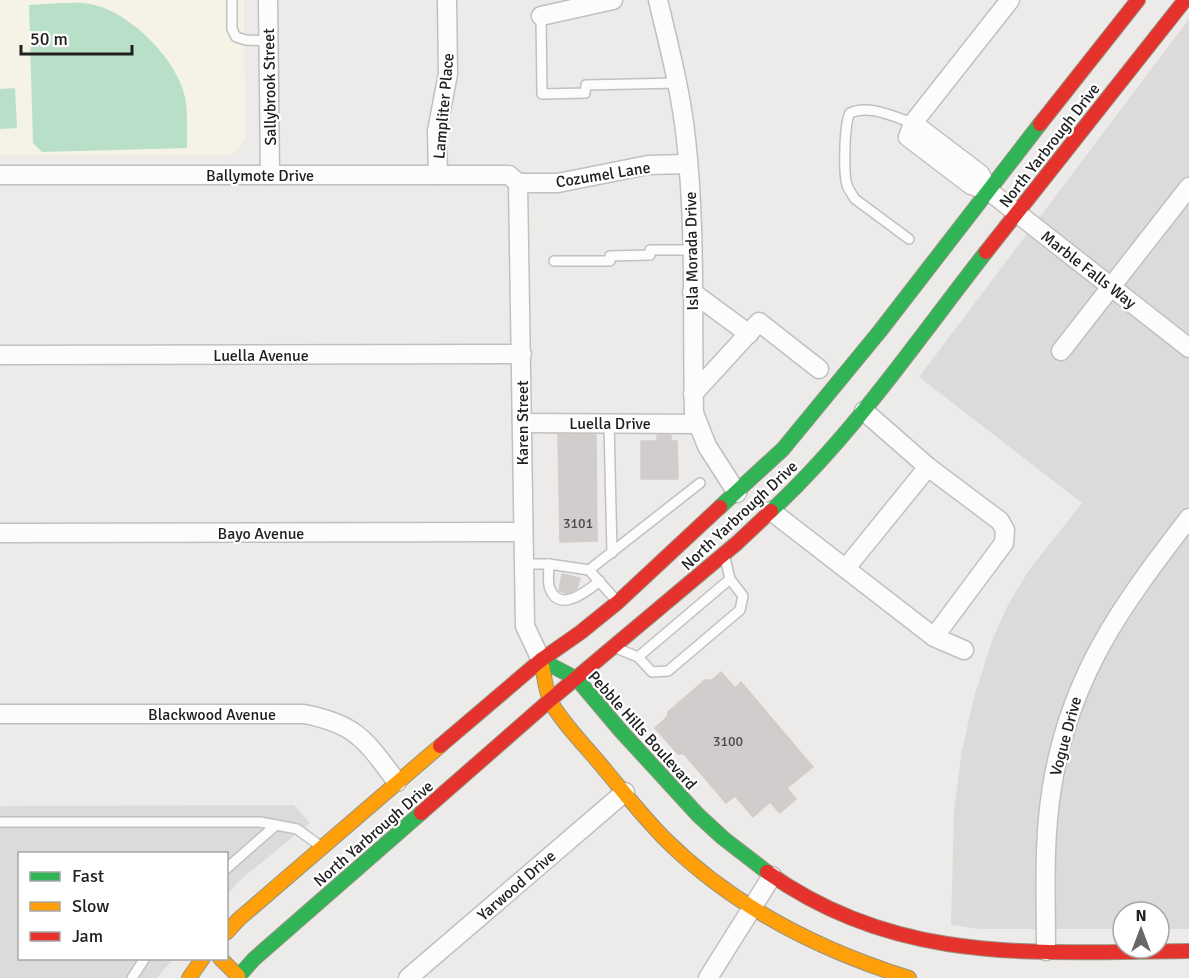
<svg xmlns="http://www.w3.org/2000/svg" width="1189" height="978" viewBox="0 0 1189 978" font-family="Signika,sans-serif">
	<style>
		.residential { fill: #dddbda }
		.education { fill: #f5f2e6 }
		.pitch { fill: #b8e0c9 }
		.building { fill: #d0cdcc; stroke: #d0cdcb; stroke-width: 1.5 }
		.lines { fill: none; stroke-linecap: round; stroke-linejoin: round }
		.lane-casing { stroke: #c1c0bf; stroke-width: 12 }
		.street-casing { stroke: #c1c0bf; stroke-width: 21 }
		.fast-casing { stroke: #969482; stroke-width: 16 }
		.slow-casing { stroke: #969482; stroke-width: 16 }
		.jam-casing { stroke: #969482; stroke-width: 16 }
		.lane { stroke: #fcfcfc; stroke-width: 9 }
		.street { stroke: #fcfcfc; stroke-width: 18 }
		.fast { stroke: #30b455; stroke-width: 14 }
		.slow { stroke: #ff9f0a; stroke-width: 14 }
		.jam { stroke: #e5322d; stroke-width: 14 }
		.labels { text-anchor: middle; stroke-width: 4.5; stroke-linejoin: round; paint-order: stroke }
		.number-label { font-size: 14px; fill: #4c4b4b }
		.street-label { font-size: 16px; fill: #202020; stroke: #fff }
	</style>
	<rect width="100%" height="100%" fill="#edebe9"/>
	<g class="residential">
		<polygon points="1189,19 1189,929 1159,929 1159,912 1123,912 1123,929 980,929 951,925 954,810 962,750 974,697 993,638 1008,605 1029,570 1082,503 919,377"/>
		<polygon points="294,805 310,823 239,881 227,895 226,854 20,854 20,958 173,959 157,978 0,978 0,806"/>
	</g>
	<polygon class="education" points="0,0 244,0 245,138 240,148 231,154 223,155 0,155"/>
	<g class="pitch">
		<path d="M 62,3 C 71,3 81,2 90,4 C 128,10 178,60 185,97 C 188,113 187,132 187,148 L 42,152 L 33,143 L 29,5 Z"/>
		<polygon points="15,88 17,128 0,129 0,89"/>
	</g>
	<g class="building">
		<polygon points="558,434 596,435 597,541 560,542"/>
		<polygon points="657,435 671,435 671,441 677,441 678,479 641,479 641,441 657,441"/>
		<polygon points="562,574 580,578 577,589 567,593 559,591"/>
		<polygon points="721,672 735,688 741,682 813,767 787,788 796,799 780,813 770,802 753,817 735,796 726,803 684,754 678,754 655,728 667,717 668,712 705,680 712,680"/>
	</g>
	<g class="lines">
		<g class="lane-casing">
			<g id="lane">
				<polyline points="232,0 232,29 236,37 246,40 268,41"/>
				<polyline points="541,16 542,94 585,93 586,85 677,83"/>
				<path d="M 909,239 L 855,199 C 851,193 847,188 846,181 C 844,169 844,123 850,113 C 869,104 894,117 913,123"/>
				<polyline points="554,261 610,261 610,256 650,255 650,250 691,250"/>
				<polyline points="609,423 612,553"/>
				<polyline points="523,564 549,564 589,570 615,599"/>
				<path d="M 549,564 C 549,571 547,583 550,589 C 560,614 588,590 600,581"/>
				<polyline points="589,570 700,483"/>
				<polyline points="616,648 638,657 730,579 725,558"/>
				<polyline points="638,657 652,672 668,671 740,610 743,596 730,579"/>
				<polyline points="0,822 260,822 276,825 226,869"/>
				<polyline points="276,825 297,829 319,845"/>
				<polyline points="132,978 145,958"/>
			</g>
		</g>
		<g class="street-casing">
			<g id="street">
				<polyline points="268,0 270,175"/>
				<path d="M 658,0 C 669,46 681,92 686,139 C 696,228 692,323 694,413 L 707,446 L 737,493"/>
				<polyline points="1010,0 913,123 908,137 971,185 989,191 1189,348"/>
				<polyline points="541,16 613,0"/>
				<polyline points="913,123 980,174 989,191"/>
				<polyline points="0,175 509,175 518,183"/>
				<polyline points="438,175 437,131 448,74 447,0"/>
				<polyline points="518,183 525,626 541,660"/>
				<polyline points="518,183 558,183 648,165 688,164"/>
				<polyline points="692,292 749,334"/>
				<polyline points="1061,351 1189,187"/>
				<polyline points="0,355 522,354"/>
				<polyline points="693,394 759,322 819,369"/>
				<polyline points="864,411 928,467 1000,521 1005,530 1004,543 934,637"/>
				<polyline points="522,423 697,424"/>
				<polyline points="771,511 934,637 964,650"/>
				<polyline points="0,533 523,532"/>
				<polyline points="846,568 928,467"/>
				<path d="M 0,714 L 304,714 C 357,724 366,741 397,782"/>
				<path d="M 1046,951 C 1046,896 1043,840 1052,787 C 1070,675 1122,605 1189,518"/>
				<polyline points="408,978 625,792"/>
				<polyline points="708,978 772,876"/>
			</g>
		</g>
		<g class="fast-casing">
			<g id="fast">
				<polyline points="720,507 783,449 880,331 1040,124"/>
				<path d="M 771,511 C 854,434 917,340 986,252"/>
				<polyline points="541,660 577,679 620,730 698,815 723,838 767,872"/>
				<polyline points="237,978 254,959 421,813"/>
			</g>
		</g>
		<g class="slow-casing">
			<g id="slow">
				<path d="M 541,660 C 544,673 545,688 550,700 C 559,720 592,753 606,771 C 626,795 645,819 666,840 C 734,907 819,950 909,978"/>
				<polyline points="226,933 239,919 440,746"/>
				<polyline points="220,958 238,976"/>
				<polyline points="189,978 203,958"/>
			</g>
		</g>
		<g class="jam-casing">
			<g id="jam">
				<polyline points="1040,124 1138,0"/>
				<polyline points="986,252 1185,0"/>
				<polyline points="440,746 541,660 581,632 618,602 720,507"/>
				<polyline points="421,813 550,700 737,543 771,511"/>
				<path d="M 767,872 C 899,966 1036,952 1189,951"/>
			</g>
		</g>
		<use href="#lane" class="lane"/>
		<use href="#street" class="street"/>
		<use href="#fast" class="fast"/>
		<use href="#slow" class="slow"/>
		<use href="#jam" class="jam"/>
	</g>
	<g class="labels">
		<g class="number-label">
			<text x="578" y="528">3101</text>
			<text x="728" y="746">3100</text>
		</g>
		<g class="street-label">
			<text transform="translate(269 87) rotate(-91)" y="6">Sallybrook Street</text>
			<text transform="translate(443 106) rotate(-85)" y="6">Lampliter Place</text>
			<text transform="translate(1049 145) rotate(-52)" y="6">North Yarbrough Drive</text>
			<text transform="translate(603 174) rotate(-9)" y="6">Cozumel Lane</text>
			<text x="260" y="181">Ballymote Drive</text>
			<text transform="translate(691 251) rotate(-91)" y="6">Isla Morada Drive</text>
			<text transform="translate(1089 269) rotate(38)" y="6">Marble Falls Way</text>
			<text x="261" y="361">Luella Avenue</text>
			<text transform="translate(522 423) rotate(-90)" y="6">Karen Street</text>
			<text x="610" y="429">Luella Drive</text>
			<text transform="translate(739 515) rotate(-43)" y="6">North Yarbrough Drive</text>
			<text x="261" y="539">Bayo Avenue</text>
			<text x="212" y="720">Blackwood Avenue</text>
			<text transform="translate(643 730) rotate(48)" y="6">Pebble Hills Boulevard</text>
			<text transform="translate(1065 736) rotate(-75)" y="6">Vogue Drive</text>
			<text transform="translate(373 833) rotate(-41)" y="6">North Yarbrough Drive</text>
			<text transform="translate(516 885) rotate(-41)" y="6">Yarwood Drive</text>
		</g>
	</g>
	<rect x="18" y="852" width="210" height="108" fill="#ffffff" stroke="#a6a6a6" stroke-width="1.5"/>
	<rect x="30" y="872" width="30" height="9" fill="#30b455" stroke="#a6a6a6" stroke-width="1.5"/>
	<text x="72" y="882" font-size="18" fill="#202020">Fast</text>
	<rect x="30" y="902" width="30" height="9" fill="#ff9f0a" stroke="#a6a6a6" stroke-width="1.5"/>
	<text x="72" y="912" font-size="18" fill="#202020">Slow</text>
	<rect x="30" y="932" width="30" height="9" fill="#e5322d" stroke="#a6a6a6" stroke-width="1.5"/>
	<text x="72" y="942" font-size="18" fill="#202020">Jam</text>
	<g transform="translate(1141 930)"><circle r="28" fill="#ffffff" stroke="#a6a6a6" stroke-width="1.5"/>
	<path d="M0-4.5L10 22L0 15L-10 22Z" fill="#686766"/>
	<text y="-9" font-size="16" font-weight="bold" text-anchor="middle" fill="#202020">N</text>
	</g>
	<path d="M21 45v9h111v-9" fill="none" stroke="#202020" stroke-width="3"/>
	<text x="30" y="45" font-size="18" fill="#202020" stroke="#ffffff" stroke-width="4.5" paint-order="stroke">50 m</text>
</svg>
